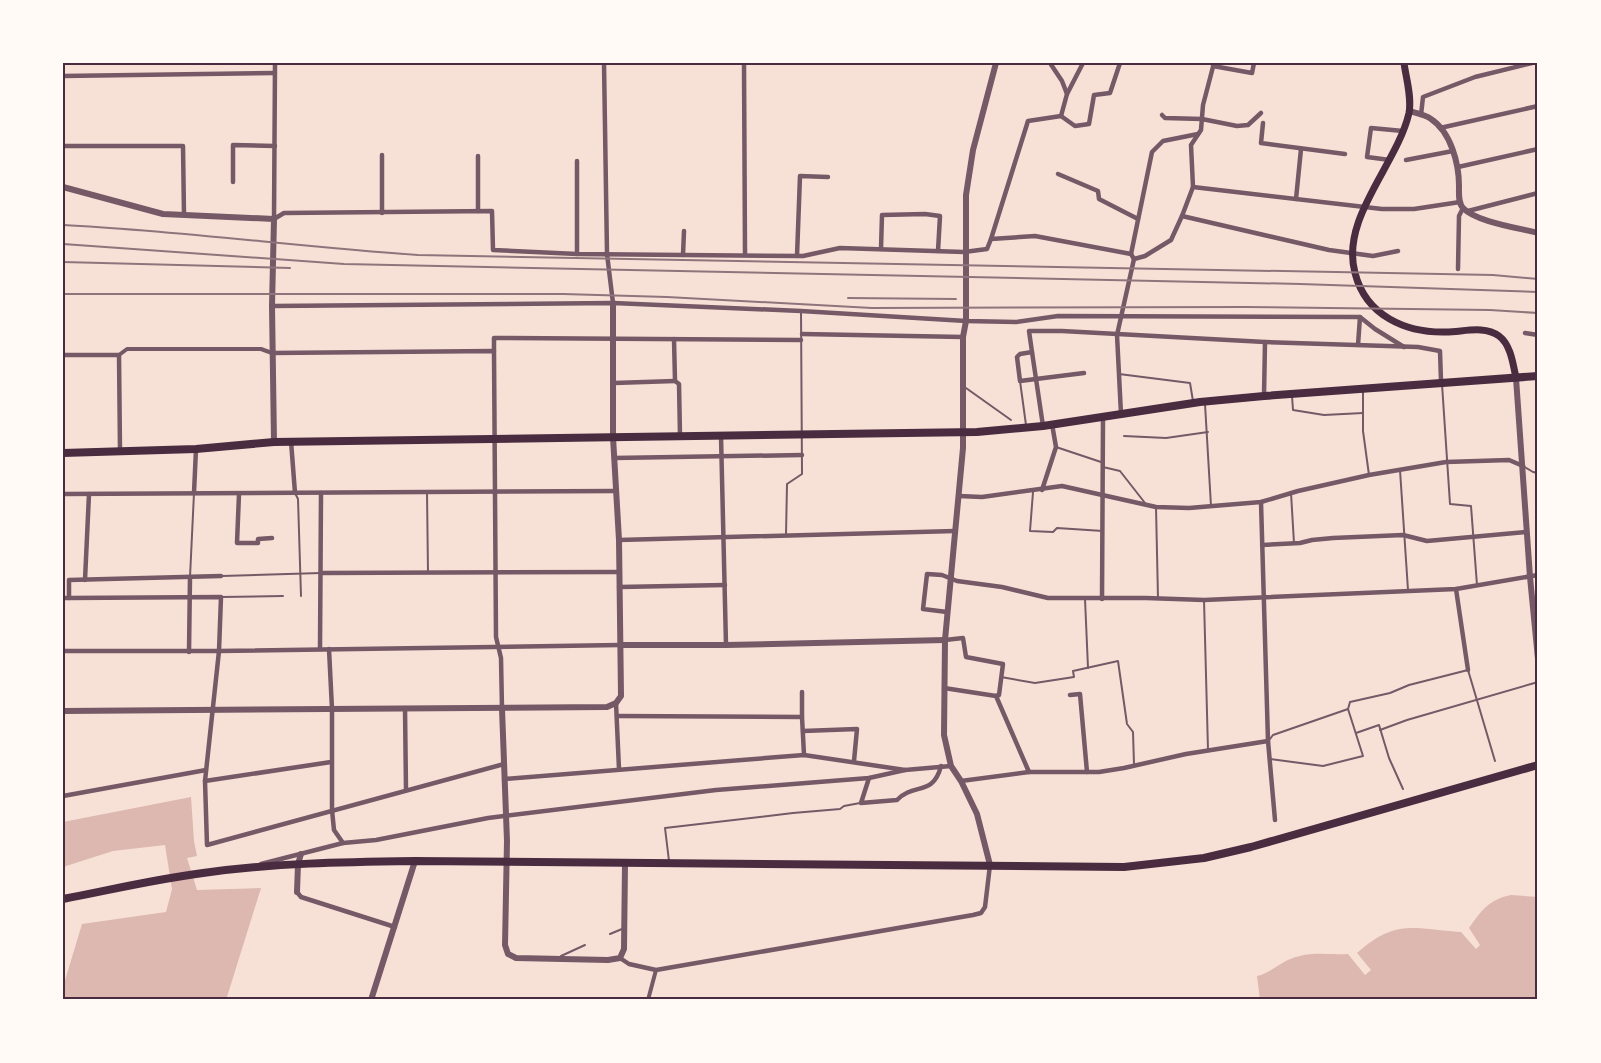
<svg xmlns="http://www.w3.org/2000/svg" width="1601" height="1063" viewBox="0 0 1601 1063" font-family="Montserrat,sans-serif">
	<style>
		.water { fill: #dcb8b0 }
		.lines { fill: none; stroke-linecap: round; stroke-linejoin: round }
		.service { stroke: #755966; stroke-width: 2 }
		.pedestrian { stroke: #755966; stroke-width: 4 }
		.minor { stroke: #755966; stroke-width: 4.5 }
		.tertiary { stroke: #755966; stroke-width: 6 }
		.secondary { stroke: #4a2c40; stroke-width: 7 }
		.trunk { stroke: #4a2c40; stroke-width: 8 }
		.rail { stroke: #8f747c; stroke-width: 2 }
		.neatline { fill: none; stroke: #4a2c40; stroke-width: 2 }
	</style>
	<rect width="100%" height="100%" fill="#f7e1d7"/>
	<g class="water">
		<polygon points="191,797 194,841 197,856 187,858 197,890 261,888 226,1000 63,1000 63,987 82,924 166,912 172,889 165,845 113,851 63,867 63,822"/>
		<path d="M 1511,895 L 1538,897 L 1538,1000 L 1260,1000 L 1257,976 C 1273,972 1283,959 1300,956 C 1315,952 1332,955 1348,954 L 1365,975 L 1371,970 L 1357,953 C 1396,918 1415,929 1461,932 L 1476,949 L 1480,945 L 1469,928 C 1482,910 1488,900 1511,895 Z"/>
	</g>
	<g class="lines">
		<g class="service">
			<polyline points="1119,374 1190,383 1193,401"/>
			<polyline points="1020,381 1026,425"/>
			<polyline points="1442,384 1450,504 1471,506 1477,585"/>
			<polyline points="966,388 1011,420"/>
			<polyline points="1363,391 1363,431 1369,475"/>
			<polyline points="1292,396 1293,410 1324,415 1363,413"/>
			<polyline points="1205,404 1211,506"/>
			<polyline points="1124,436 1166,438 1208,432"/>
			<polyline points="1056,447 1101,462"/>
			<polyline points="1523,466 1533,472 1538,473"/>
			<polyline points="1103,467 1120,471 1145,503"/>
			<polyline points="1400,470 1408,590"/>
			<polyline points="427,492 428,573"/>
			<polyline points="1033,492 1030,531 1053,532 1057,528 1103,531"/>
			<polyline points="295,493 298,499 301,596"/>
			<polyline points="1291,493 1294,543"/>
			<polyline points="1156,507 1158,598"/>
			<polyline points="786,535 787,484 802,474 801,311"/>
			<polyline points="222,576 321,573"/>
			<polyline points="190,577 194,493"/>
			<polyline points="221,597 283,596"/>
			<polyline points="1085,599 1088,668"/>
			<polyline points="1204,600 1208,750"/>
			<polyline points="1001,677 1035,683 1074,677 1073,671 1118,661 1127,724 1133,732 1134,764"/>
			<polyline points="1380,730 1407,720 1538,682"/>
			<polyline points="1356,733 1379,725 1389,758 1403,789"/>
			<polyline points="1270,739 1273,735 1348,709 1350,702 1390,693 1409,685 1468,670 1495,761"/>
			<polyline points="1270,759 1323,766 1363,756 1348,709"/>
			<polyline points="669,861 665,828 793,813 840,809 844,806 860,803"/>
			<polyline points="610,934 622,929"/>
			<polyline points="561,956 585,945"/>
		</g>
		<g class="pedestrian">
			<polyline points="119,355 127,349 261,349 272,353"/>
			<polyline points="648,1000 656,970"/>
		</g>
		<g class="minor">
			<polyline points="275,63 274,219 284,213 492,211 493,250 577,254 803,256 840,248 964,252 987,249 991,239 1035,236 1131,254 1134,259"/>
			<polyline points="604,63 607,254 613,303"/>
			<polyline points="744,63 745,255"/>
			<polyline points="1050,63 1062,81 1067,94"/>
			<polyline points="1213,66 1252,73 1254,63"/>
			<polyline points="63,76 275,73"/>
			<polyline points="1162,115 1165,118 1202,119 1237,126 1248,125 1261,113"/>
			<polyline points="1421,115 1423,97 1475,77 1532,63"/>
			<polyline points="1061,116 1067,94 1083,63"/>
			<polyline points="1263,123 1261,143 1345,154"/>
			<polyline points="1440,128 1538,106"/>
			<polyline points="63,146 183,146 184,215"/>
			<polyline points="382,155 382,213"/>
			<polyline points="478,156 478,211"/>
			<polyline points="1390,160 1367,157 1371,128 1403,131"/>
			<polyline points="1406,160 1453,151"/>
			<polyline points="577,161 577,254"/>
			<polyline points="1458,167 1538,149"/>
			<polyline points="1058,174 1098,191 1099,199 1138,219"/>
			<polyline points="233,182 233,145 275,146"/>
			<polyline points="1193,187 1382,209 1414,209 1460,202"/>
			<polyline points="1296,199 1301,149"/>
			<polyline points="1468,211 1538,193"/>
			<polyline points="1182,216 1329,250 1373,256 1398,251"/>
			<polyline points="991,239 1028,121 1061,116 1075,126 1089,124 1094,95 1110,93 1120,63"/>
			<polyline points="881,249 882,215 925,214 940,216 938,251"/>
			<polyline points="1131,254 1152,152 1163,141 1198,134"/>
			<polyline points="683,255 684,231"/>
			<polyline points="797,256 800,176 828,177"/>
			<polyline points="1458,269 1459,216 1463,208"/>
			<polyline points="272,306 613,303 801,311 966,321 1016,322 1058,316 1360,317 1375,329 1404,347"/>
			<polyline points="1525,333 1538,335"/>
			<polyline points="802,334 963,337"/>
			<polyline points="674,339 675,381 679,384 680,436"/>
			<polyline points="1358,345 1360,317"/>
			<polyline points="494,351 494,338 801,340"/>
			<polyline points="1032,352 1043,426"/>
			<polyline points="272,353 494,351 496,637 501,658 502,709"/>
			<polyline points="63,355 119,355 120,451"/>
			<polyline points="1084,373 1020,381 1017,357 1020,354 1032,352 1029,331 1062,331 1265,342 1418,347 1440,351 1441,381"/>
			<polyline points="614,383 675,381"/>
			<polyline points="1264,396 1265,342"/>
			<polyline points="1121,414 1117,335 1134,259 1145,256 1171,240 1182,216 1193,187 1191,145 1201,130 1203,105 1214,63"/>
			<polyline points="721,436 726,645"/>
			<polyline points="291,441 295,493"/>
			<polyline points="614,458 802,455"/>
			<polyline points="1042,490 1056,447 1052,424"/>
			<polyline points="194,493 196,449"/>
			<polyline points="63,494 616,491"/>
			<polyline points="239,494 237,543 258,543 258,539 272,538"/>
			<polyline points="959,496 982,497 1062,486 1156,507 1189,508 1261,502 1298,491 1369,475 1446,462 1509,460 1523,466"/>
			<polyline points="1261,502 1268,741 1275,820"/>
			<polyline points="619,540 955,531"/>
			<polyline points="1262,545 1300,543 1312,540 1333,538 1403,535 1427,541 1526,532"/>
			<polyline points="321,573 618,572"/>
			<polyline points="85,580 89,494"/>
			<polyline points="619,587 725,585"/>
			<polyline points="1456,589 1468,670"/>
			<polyline points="63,598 69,598 69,580 221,576"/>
			<polyline points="69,598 221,597 219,651 205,781 207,845 504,764"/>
			<polyline points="1102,599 1103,417"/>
			<polyline points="947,612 923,609 927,574 942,575 957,581 1002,587 1048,598 1146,598 1204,600 1456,589 1538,575"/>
			<polyline points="945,640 963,638 966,657 1003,664 999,695 996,696"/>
			<polyline points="320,649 321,493"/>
			<polyline points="329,649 332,709 332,810 334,830 343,843 376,840 488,818 716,790 869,778 905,770"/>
			<polyline points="63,651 219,651 620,645"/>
			<polyline points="189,652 190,577"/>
			<polyline points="944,688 996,696 1029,772"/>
			<polyline points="802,692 802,717"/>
			<polyline points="1070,695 1080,694 1087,772"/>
			<polyline points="616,703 619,769"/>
			<polyline points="405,708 406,790"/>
			<polyline points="617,716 802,717 804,755"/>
			<polyline points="803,731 857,729 854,761"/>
			<path d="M 869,778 L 861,803 L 897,800 C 914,782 933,797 941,766"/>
			<polyline points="504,779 804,755 905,770 951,766"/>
			<polyline points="205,781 331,762"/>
			<polyline points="961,781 1029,772 1099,772 1124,768 1186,754 1268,741"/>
			<polyline points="63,796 206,770"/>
			<polyline points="261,864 343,843"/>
			<polyline points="297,892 301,897 395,927"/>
			<polyline points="620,958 629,964 656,970 973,915 981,913 985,907 990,865"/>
		</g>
		<g class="tertiary">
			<path d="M 1409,111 C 1416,113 1426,115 1431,119 C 1451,132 1459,164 1459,186 C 1459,193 1458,203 1463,208 C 1476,222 1519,228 1538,233"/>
			<polyline points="63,187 163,214 274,219 272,306 274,442"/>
			<polyline points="1516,378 1530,577 1538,659"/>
			<polyline points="620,645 726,645 945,640"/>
			<polyline points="502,709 507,841 505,945 508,954 516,958 608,960 620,958 624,949 625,864"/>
			<polyline points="63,711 607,707 616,703 621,696 619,540 613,437 613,303"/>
			<polyline points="990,865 977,814 961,781 951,766 944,735 945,640 963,448 963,337 966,321 966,195 973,150 996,63"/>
			<polyline points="297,892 298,864 301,854"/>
			<polyline points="371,1000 415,861"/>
		</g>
		<path class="secondary" d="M 1404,63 C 1406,78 1412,97 1409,113 C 1397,165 1340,218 1355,273 C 1366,316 1406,333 1446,332 C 1463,332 1484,325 1499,336 C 1511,345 1513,364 1516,378"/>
		<g class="trunk">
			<polyline points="63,453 196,449 274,442 977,432 1043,426 1200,402 1264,396 1538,376"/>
			<path d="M 63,899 C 110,890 156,879 203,873 C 274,863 344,862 415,861 L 1124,867 L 1204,858 L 1251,847 L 1538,765"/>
		</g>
		<g class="rail">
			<path d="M 63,225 C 182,231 300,247 418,255 L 1493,275 L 1538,279"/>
			<polyline points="63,244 344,264 1300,284 1538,292"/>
			<polyline points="63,262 290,268"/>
			<polyline points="63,294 563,294 667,297 872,308 1244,307 1490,310 1538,313"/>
			<polyline points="848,298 956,299"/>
		</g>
	</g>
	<rect width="1601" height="1063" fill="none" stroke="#fffaf5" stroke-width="129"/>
	<rect x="64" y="64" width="1472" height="934" class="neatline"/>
</svg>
